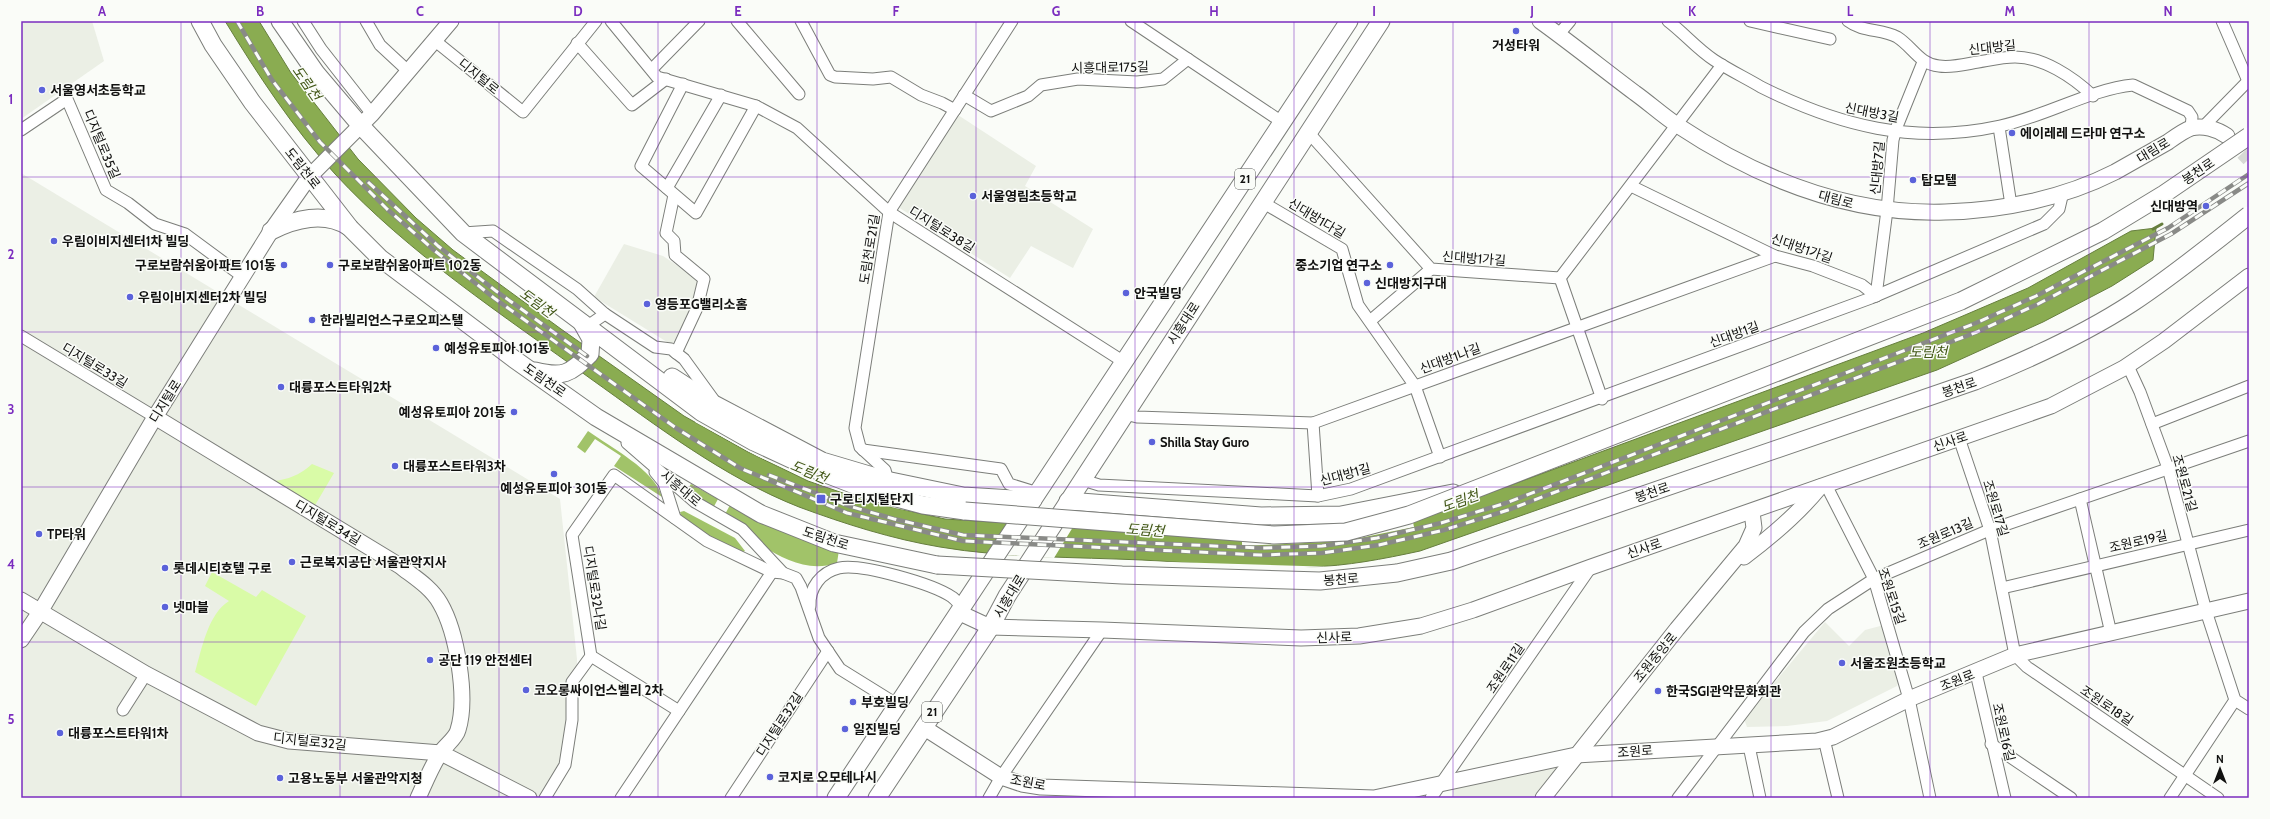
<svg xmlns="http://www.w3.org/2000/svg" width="2270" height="819" viewBox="0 0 2270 819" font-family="Cabin,'Noto Sans KR',sans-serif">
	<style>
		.built { fill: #ebefe5 }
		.green { fill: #d9fba7 }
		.forest { fill: #a1c369 }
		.water { fill: #8aac51; stroke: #667e3e }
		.pier { fill: #fafcf8 }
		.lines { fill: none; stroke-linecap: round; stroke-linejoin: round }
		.stream { stroke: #667e3e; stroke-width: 3 }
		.secondary-tunnel { stroke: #d7d9d5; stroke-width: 15; stroke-dasharray: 15 8; stroke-linecap: butt }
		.street-casing { stroke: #7c7e7a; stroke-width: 13 }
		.secondary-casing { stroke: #7c7e7a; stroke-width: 17 }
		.primary-casing { stroke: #7c7e7a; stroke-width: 19 }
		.street { stroke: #fff; stroke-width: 11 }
		.secondary { stroke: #fff; stroke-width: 15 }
		.primary { stroke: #fff; stroke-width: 17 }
		.rail-casing { stroke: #898a87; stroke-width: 4.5 }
		.rail { stroke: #fafcf8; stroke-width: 3; stroke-dasharray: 9; stroke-linecap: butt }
		.primary-bridge-casing { stroke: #7c7e7a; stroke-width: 19; stroke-linecap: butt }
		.primary-bridge { stroke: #fff; stroke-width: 17 }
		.grid { fill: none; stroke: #7b2cbf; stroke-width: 1; stroke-opacity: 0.55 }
		.poi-dot { fill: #5b62da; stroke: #fafcf8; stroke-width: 1.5 }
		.labels { text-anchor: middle; stroke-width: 3; stroke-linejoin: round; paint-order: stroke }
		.shield { fill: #fafcf8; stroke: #575856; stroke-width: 1 }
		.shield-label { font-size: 12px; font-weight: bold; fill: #111110 }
		.poi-label { font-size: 13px; font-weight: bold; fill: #111110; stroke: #fafcf8; text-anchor: start }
		.street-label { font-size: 13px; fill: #111110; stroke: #fafcf8 }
		.water-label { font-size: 14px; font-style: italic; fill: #405515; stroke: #fafcf8 }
		.neatline { fill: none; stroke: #7b2cbf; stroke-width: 1.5 }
		.grid-label { font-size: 13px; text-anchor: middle; font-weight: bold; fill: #7b2cbf }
	</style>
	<rect width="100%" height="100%" fill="#fafcf8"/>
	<g class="built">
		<polygon points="21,21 92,21 104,61 21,119"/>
		<polygon points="958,115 1036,166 1025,186 1093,229 1073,268 1031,246 1010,278 898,207"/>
		<polygon points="21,173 560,499 577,659 576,721 551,798 21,798"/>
		<polygon points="624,244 663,256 699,280 692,307 672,345 594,297"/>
		<polygon points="1825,622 1849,646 1865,630 1884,625 1899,680 1897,686 1827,721 1787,726 1747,727 1744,719"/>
		<polygon points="1570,759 1539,798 1454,798 1452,787"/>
	</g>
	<g class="green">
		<path d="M 312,464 L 334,473 L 311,512 L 262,482 C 282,481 297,478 312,464 Z"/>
		<path d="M 212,572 L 256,597 L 262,590 L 306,616 L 256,706 L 195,672 C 202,648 208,614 229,601 L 205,586 Z"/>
	</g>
	<g class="forest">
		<path d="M 588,431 C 610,447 655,470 662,497 L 614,466 L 621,456 L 595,439 L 585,453 L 577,447 Z"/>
		<polygon points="691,484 718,499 711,512 689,487"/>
		<path d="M 730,505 L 839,550 L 837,563 C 794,577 757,541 723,518 Z"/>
		<polygon points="684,511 735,538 745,551 743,552 709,537 681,516 680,512"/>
	</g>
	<path class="water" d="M 225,21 L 259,21 L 291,73 L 358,159 L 416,218 L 453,250 L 561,329 L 684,416 L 748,452 L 808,481 L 869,502 L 945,519 L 1274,540 L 1411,522 L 1923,333 L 2028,288 L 2131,231 L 2156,228 L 2153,260 L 2112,286 L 2043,322 L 1937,370 L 1420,551 C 1383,559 1347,566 1310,567 C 1254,569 1198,563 1142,560 C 1076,557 1004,558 940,547 C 892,539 845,524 799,507 C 723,477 657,426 591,379 C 503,315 409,254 335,174 C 292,127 258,75 225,21 Z"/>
	<g class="pier">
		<polygon points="696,420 749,450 809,479 869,500 917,512 973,520 1274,538 1411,521 1592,453 1413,522 1414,527 1345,541 1242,546 1242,538 1073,527 1054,558 988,554 1008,523 945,518 895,508 859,498 810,480 757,456 695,422"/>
		<polygon points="1104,560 1336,567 1274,569"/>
	</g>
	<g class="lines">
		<polyline class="stream" points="2153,229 2162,224"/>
		<polyline class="secondary-tunnel" points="2227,136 2249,159"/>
		<g class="street-casing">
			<g id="street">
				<polyline points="303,21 321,49 372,114"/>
				<polyline points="366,21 380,45 408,71"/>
				<polyline points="611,21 657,77 756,106 797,128 889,212 1124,362"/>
				<polyline points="737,21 799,94"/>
				<polyline points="801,21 830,75 835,77 873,79 891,77 921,95 942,103 955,110"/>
				<polyline points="1131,21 1282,122"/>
				<path d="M 1668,21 C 1684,33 1697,49 1714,60 C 1729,70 1746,78 1761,87 C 1839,126 1913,145 2000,126 C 2044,117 2091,89 2133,85 L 2188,111 L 2192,117 L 2191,128"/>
				<polyline points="1750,21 1830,39"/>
				<path d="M 1848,21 C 1862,32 1882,29 1897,37 C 1913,47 1919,64 1939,66 C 1952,68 1966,64 1978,62 C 1990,60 2003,57 2015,57 C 2043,57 2073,77 2093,96"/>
				<polyline points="2222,21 2248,81"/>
				<polyline points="1559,34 1570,21"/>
				<polyline points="434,40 523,112 596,21"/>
				<polyline points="577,43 632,105 666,79"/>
				<polyline points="652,69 699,21"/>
				<polyline points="683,84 641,166 696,213 756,106"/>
				<polyline points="964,95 991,111 1028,96 1041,85 1078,79 1137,82 1163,79 1188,59"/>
				<polyline points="1999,127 2011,205"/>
				<polyline points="2202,128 2249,80"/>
				<polyline points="21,130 67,99 106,190 128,203 155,224 185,234 242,276"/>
				<polyline points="1308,132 1431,269 1560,278 1722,65"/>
				<polyline points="1631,186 1775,256 1813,266 1862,285 1876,296"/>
				<polyline points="667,188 721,95"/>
				<polyline points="674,195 666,233 674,241 675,255 704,279 697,308 676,353"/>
				<polyline points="1262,202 1342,249 1358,305 1415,386 1440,457"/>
				<polyline points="463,233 493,231 577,289 605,314"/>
				<polyline points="1560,278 1602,399"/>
				<polyline points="1876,296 1887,210 1893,140 1896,129 1923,62"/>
				<polyline points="1370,321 1431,269"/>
				<polyline points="592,323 605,314 655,347 671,349 684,359 713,399"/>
				<polyline points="21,336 155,417"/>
				<polyline points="2128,366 2140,392 2168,468 2206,611 2235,700 2249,709"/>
				<polyline points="1125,414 1137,417 1313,423 1775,256"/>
				<polyline points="1313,423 1318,496"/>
				<polyline points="2152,424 2249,386"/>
				<polyline points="1959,438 1990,530 2015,655 2027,667 2218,798"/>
				<polyline points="627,443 695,502 742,529 783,573"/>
				<polyline points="863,450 1001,469 1009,484 1038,493"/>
				<polyline points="655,472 664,483 675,518"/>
				<polyline points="1083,478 1086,481 1099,485 1318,496 1351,489 1871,298 2044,224 2059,209 2063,192"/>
				<polyline points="888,481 885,470 860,447 855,428 889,212 1012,21"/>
				<polyline points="1826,485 1874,579 1909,699 1930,798"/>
				<polyline points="2080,499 2110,629 2112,632"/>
				<polyline points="2002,588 2249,530"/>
				<path d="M 810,606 C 809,588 821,572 839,568 C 861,563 933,584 952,597 C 956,600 959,604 963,608"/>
				<polyline points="1976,673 2005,798"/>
				<polyline points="123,710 146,674"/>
				<polyline points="679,711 591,656 572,535 614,475 707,541 772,572 783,573 796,578 801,587 819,638 840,669 898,705"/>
				<polyline points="1824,739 1838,798"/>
				<polyline points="1991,744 2071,798"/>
				<polyline points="1749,746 1760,798"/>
				<polyline points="545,798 565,765 572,720 572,682 591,656"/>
				<polyline points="621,798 772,572"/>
				<polyline points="731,798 828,651"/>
				<polyline points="989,798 1001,777 1102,630"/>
				<polyline points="1431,798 1591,567"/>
				<polyline points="1678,798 1804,632 1828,609 1874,579 1987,531 2249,441"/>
				<polyline points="2170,798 2235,700"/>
			</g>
		</g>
		<g class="secondary-casing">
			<g id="secondary">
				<path d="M 1540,21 C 1572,44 1603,69 1635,93 C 1649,103 1662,115 1677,125 C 1757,178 1848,215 1945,212 C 2002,211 2064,198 2115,172 C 2133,162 2150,152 2168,142 C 2175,137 2183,131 2191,128 C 2203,125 2217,129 2227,136"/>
				<path d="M 155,417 L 400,566 C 414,577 431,587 440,603 C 457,632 468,698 458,730 C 456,738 446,745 441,752 C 432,765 425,783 418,798"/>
				<path d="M 1744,557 C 1772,536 1798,514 1820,487"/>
				<polyline points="21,600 146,674 258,733 289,741 441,753 529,798"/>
				<polyline points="960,613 990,627 1102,630 1301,638 1359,636 1421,626 1473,610 1591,567 2051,406 2124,368 2164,341 2249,276"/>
				<polyline points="21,640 40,612 155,417 271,231 309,177 372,114 451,21"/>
				<polyline points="923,727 1001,777 1022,784 1041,787 1374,798 1576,755 1817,741 1833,737 1909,699 2015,655 2249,601"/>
				<polyline points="1543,798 1677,629 1746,546 1754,528 1752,512"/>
			</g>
		</g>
		<g class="primary-casing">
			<g id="primary">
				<polyline points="200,21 213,45 252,102 350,228 380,258 514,359 596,417 761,514 834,543 937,565"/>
				<polyline points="280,21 316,73 361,126 463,233 701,412 754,442 808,467 870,491 923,505 965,511"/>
				<path d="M 271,231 C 294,219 325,211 349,227"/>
				<path d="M 535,371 C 563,378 570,374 590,354 L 591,339 L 582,323"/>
				<polyline points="672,377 712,403 822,461 886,480 963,496 1033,500"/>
				<polyline points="1068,501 1261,516 1341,515 1453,493"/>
				<polyline points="836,798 1349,21"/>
				<polyline points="877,798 990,628 1007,596 1381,21"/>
			</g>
		</g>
		<use href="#street" class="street"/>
		<use href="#secondary" class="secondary"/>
		<use href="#primary" class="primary"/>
		<g class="rail-casing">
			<g id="rail">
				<polyline points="237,21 272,80 320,142 387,209 435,251 494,298 676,428 740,468 847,513 963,541 1261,555 1322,553 1379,545 1444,530 1508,510 1977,332 2038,304 2171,234 2249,183"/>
				<polyline points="368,182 438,246 496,291 587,356"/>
				<polyline points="769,475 849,506 894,519 963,535 1261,548 1322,546 1377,538 1441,523 1506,503 1976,323 2036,296 2168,228 2249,174"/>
			</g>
		</g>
		<use href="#rail" class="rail"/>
		<g class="primary-bridge-casing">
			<g id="primary-bridge">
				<polyline points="965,511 1274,535 1346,532 1409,515 1961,301 2103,231 2164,194 2249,136"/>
				<path d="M 937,565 L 1122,575 L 1320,581 L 1397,573 L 1451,561 L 1975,381 C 2030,359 2083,335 2132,303 C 2173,276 2211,245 2249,215"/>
			</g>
		</g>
		<use href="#primary-bridge" class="primary-bridge"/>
	</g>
	<path class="grid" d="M 181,21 L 181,798M 340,21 L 340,798M 499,21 L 499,798M 658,21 L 658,798M 817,21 L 817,798M 976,21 L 976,798M 1135,21 L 1135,798M 1294,21 L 1294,798M 1453,21 L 1453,798M 1612,21 L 1612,798M 1771,21 L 1771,798M 1930,21 L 1930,798M 2089,21 L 2089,798M 21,177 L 2249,177M 21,332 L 2249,332M 21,487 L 2249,487M 21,642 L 2249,642"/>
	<g class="poi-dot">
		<circle cx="1516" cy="31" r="4"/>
		<circle cx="42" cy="90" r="4"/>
		<circle cx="2012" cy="133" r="4"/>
		<circle cx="1913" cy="180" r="4"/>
		<circle cx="973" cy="196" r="4"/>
		<circle cx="2206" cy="206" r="4"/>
		<circle cx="54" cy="241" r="4"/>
		<circle cx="284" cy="265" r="4"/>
		<circle cx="330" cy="265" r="4"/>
		<circle cx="1390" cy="265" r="4"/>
		<circle cx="1367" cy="283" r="4"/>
		<circle cx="1126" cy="293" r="4"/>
		<circle cx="130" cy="297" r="4"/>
		<circle cx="647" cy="304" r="4"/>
		<circle cx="312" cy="320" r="4"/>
		<circle cx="436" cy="348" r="4"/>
		<circle cx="281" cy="387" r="4"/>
		<circle cx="514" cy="412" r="4"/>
		<circle cx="1152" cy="442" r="4"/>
		<circle cx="395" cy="466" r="4"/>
		<circle cx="554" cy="474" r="4"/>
		<rect x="816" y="494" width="10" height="10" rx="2"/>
		<circle cx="39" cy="534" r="4"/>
		<circle cx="292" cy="562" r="4"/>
		<circle cx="165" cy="568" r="4"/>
		<circle cx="165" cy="607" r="4"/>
		<circle cx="430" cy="660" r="4"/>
		<circle cx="1842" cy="663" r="4"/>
		<circle cx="526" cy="690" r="4"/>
		<circle cx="1658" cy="691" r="4"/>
		<circle cx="853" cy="702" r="4"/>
		<circle cx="845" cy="729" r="4"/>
		<circle cx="60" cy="733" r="4"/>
		<circle cx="770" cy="777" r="4"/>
		<circle cx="280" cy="778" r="4"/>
	</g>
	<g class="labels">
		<g class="shield">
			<rect x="1235" y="169" width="20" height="20" rx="3"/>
			<rect x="922" y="702" width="20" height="20" rx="3"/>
		</g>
		<g class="shield-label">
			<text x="1245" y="183">21</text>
			<text x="932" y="716">21</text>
		</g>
		<g class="poi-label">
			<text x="1516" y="50" text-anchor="middle">거성타워</text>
			<text x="50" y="95">서울영서초등학교</text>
			<text x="2020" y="138">에이레레 드라마 연구소</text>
			<text x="1921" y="185">탑모텔</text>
			<text x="981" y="201">서울영림초등학교</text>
			<text x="2198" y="211" text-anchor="end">신대방역</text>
			<text x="62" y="246">우림이비지센터1차 빌딩</text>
			<text x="276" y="270" text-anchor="end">구로보람쉬움아파트 101동</text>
			<text x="338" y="270">구로보람쉬움아파트 102동</text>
			<text x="1382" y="270" text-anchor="end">중소기업 연구소</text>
			<text x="1375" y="288">신대방지구대</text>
			<text x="1134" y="298">안국빌딩</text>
			<text x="138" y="302">우림이비지센터2차 빌딩</text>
			<text x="655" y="309">영등포G밸리소홈</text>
			<text x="320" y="325">한라빌리언스구로오피스텔</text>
			<text x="444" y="353">예성유토피아 101동</text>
			<text x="289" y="392">대륭포스트타워2차</text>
			<text x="506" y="417" text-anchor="end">예성유토피아 201동</text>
			<text x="1160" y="447">Shilla Stay Guro</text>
			<text x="403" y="471">대륭포스트타워3차</text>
			<text x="554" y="493" text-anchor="middle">예성유토피아 301동</text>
			<text x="830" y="504">구로디지털단지</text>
			<text x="47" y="539">TP타워</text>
			<text x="300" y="567">근로복지공단 서울관악지사</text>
			<text x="173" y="573">롯데시티호텔 구로</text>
			<text x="173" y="612">넷마블</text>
			<text x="438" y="665">공단 119 안전센터</text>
			<text x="1850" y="668">서울조원초등학교</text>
			<text x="534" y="695">코오롱싸이언스벨리 2차</text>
			<text x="1666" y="696">한국SGI관악문화회관</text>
			<text x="861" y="707">부호빌딩</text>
			<text x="853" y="734">일진빌딩</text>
			<text x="68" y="738">대륭포스트타워1차</text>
			<text x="778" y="782">코지로 오모테나시</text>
			<text x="288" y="783">고용노동부 서울관악지청</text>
		</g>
		<g class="street-label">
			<text transform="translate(1992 47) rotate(-6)" y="5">신대방길</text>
			<text transform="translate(1110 67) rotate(-1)" y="5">시흥대로175길</text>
			<text transform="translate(479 76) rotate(39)" y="5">디지털로</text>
			<text transform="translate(1872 112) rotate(11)" y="5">신대방3길</text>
			<text transform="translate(102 144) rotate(67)" y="5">디지털로35길</text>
			<text transform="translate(2153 150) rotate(-31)" y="5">대림로</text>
			<text transform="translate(303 168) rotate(52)" y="5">도림천로</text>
			<text transform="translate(1877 168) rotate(-85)" y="5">신대방7길</text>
			<text transform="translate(2198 171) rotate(-34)" y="5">봉천로</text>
			<text transform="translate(1836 199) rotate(15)" y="5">대림로</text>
			<text transform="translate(1317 218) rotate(31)" y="5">신대방1다길</text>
			<text transform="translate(942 229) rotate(32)" y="5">디지털로38길</text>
			<text transform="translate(1802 248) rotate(19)" y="5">신대방1가길</text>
			<text transform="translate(869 249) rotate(-81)" y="5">도림천로21길</text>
			<text transform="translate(1474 258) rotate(4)" y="5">신대방1가길</text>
			<text transform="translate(1183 323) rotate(-57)" y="5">시흥대로</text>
			<text transform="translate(1734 334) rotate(-20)" y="5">신대방1길</text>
			<text transform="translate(1450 358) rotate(-20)" y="5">신대방1나길</text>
			<text transform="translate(95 365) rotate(31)" y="5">디지털로33길</text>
			<text transform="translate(545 380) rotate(35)" y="5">도림천로</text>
			<text transform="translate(1959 387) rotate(-19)" y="5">봉천로</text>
			<text transform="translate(165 401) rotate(-58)" y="5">디지털로</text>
			<text transform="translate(1950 441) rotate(-19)" y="5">신사로</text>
			<text transform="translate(1345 474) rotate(-15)" y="5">신대방1길</text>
			<text transform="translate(2185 483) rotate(74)" y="5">조원로21길</text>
			<text transform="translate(681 488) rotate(40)" y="5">시흥대로</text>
			<text transform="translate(1652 492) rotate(-19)" y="5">봉천로</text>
			<text transform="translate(1996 508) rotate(73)" y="5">조원로17길</text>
			<text transform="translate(328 522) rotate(31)" y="5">디지털로34길</text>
			<text transform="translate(1945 533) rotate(-23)" y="5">조원로13길</text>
			<text transform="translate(826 538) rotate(18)" y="5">도림천로</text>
			<text transform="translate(2138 541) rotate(-13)" y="5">조원로19길</text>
			<text transform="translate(1644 548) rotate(-19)" y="5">신사로</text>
			<text transform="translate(1341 579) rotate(-4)" y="5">봉천로</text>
			<text transform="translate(595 588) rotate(81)" y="5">디지털로32나길</text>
			<text transform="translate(1009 596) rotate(-59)" y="5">시흥대로</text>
			<text transform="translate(1892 596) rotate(71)" y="5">조원로15길</text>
			<text transform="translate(1334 637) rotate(-2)" y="5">신사로</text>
			<text transform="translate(1655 657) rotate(-51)" y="5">조원중앙로</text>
			<text transform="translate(1505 668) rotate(-56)" y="5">조원로11길</text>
			<text transform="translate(1957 680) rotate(-22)" y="5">조원로</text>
			<text transform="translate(2107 705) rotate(34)" y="5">조원로18길</text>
			<text transform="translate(779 724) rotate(-57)" y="5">디지털로32길</text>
			<text transform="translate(2004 732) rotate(77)" y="5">조원로16길</text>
			<text transform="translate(310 741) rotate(6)" y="5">디지털로32길</text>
			<text transform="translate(1635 751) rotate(-4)" y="5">조원로</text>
			<text transform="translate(1028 782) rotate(11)" y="5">조원로</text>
		</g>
		<g class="water-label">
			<text transform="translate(307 83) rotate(55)" y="5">도림천</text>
			<text transform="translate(537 303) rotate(36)" y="5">도림천</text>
			<text x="1928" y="357">도림천</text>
			<text transform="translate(809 472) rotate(23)" y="5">도림천</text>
			<text transform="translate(1460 501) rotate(-20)" y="5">도림천</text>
			<text transform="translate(1145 530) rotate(4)" y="5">도림천</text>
		</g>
	</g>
	<rect width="2270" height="819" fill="none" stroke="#fafcf8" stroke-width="44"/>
	<g transform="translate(2220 769)" stroke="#fafcf8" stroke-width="3" paint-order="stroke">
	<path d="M0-3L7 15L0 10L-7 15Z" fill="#111110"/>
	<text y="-6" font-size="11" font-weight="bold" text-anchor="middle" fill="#111110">N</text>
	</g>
	<rect x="22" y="22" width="2226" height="775" class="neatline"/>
	<g class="grid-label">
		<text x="102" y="16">A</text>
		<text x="260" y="16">B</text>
		<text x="420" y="16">C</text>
		<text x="578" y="16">D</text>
		<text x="738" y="16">E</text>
		<text x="896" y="16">F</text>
		<text x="1056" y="16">G</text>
		<text x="1214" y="16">H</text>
		<text x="1374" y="16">I</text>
		<text x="1532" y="16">J</text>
		<text x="1692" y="16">K</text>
		<text x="1850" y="16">L</text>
		<text x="2010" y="16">M</text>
		<text x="2168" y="16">N</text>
		<text x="11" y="104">1</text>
		<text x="11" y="259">2</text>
		<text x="11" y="414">3</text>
		<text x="11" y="569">4</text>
		<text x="11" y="724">5</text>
	</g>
</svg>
